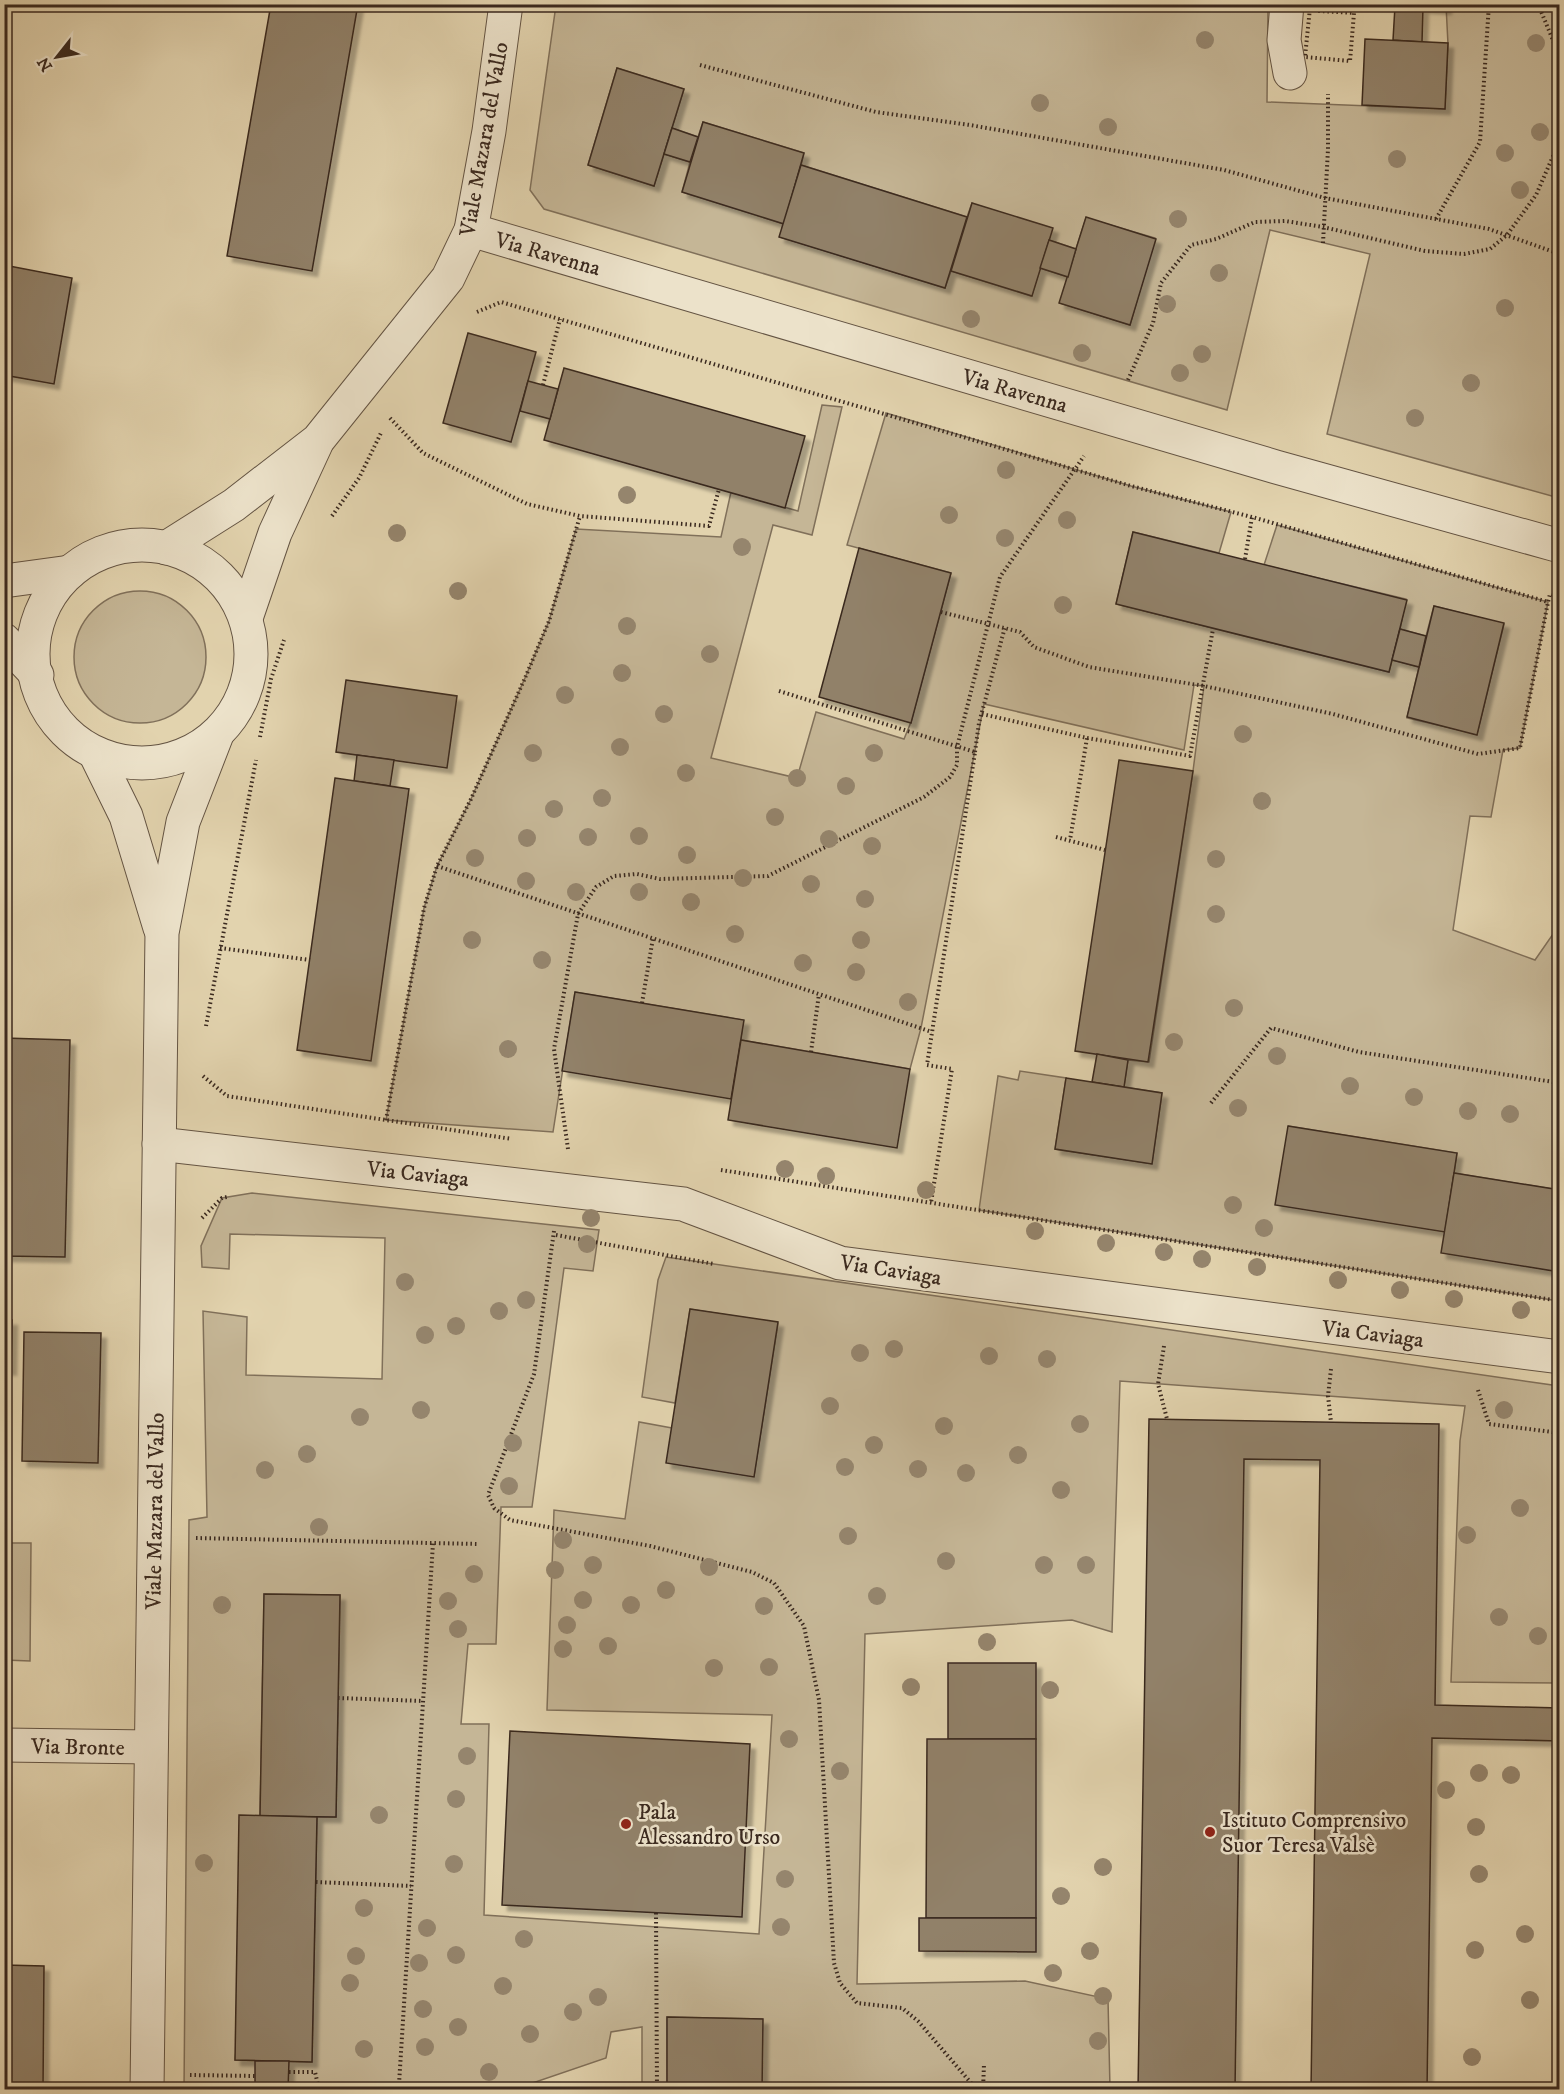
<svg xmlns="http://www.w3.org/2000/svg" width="1564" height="2094" viewBox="0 0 1564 2094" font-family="'IM FELL DW Pica',serif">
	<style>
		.green { fill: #c5b696; stroke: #80705a; stroke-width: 1.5; fill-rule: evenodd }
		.building { fill: #918169; stroke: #3a291f; stroke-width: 1.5; filter: url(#shadow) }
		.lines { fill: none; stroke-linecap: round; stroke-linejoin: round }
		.minor-casing { stroke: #645443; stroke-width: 35 }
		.path { stroke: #3a291f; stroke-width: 4; stroke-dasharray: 1.5 3; stroke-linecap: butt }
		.minor { stroke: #ece2ca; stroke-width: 33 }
		.tree { fill: #95856d }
		.poi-dot { fill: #8f2418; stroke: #ece2ca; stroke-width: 2 }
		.labels { text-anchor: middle; stroke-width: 5; stroke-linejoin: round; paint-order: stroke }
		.street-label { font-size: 22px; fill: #3a291f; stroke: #ece2ca }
		.poi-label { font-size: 22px; fill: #3a291f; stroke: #ece2ca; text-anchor: start }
	</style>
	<defs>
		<filter id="shadow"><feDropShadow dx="5.5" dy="5.5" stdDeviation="1.5" flood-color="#0004"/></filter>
	</defs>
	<rect width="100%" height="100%" fill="#e2d3ae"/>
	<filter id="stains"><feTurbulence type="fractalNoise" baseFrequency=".00333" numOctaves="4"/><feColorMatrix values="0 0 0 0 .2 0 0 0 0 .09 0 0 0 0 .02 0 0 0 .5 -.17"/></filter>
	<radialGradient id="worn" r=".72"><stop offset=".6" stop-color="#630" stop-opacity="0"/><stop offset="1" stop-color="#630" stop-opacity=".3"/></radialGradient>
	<g class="green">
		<path d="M 556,5 L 1268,5 L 1267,102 L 1445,109 L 1448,44 L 1446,5 L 1559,5 L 1559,498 L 1327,434 L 1370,254 L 1270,230 L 1227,410 L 544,209 L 530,190 ZM 617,68 L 684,89 L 672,128 L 698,137 L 703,122 L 804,153 L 801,165 L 967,217 L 972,203 L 1049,240 L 1076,249 L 1086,218 L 1155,238 L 1130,325 L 1060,303 L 1068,277 L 1040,268 L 1031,296 L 951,271 L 945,288 L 780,237 L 784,224 L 682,192 L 690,162 L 664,154 L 654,186 L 588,165 Z"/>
		<polygon points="822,405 842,407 812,535 773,525 711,758 797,778 816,712 904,739 911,722 951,573 847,545 886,413 1131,486 1231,512 1219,553 1133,532 1116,604 1389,672 1392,660 1419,667 1407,718 1477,734 1504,624 1434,606 1426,636 1400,629 1406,599 1264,565 1277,525 1548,602 1520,748 1503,750 1491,817 1470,816 1453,930 1535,960 1553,934 1559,935 1559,1190 1454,1173 1457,1153 1288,1126 1445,1232 1559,1272 1559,1301 979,1210 998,1076 1018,1080 1020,1071 1066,1078 1055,1149 1152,1164 1162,1093 1124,1087 1128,1060 1149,1062 1193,771 1204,686 1194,685 1184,750 984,704 921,1028 910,1069 741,1040 743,1020 575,992 553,1132 386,1120 424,908 437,866 471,799 525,678 549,621 576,529 721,537 731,492 798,511"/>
		<circle cx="140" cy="657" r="66"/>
		<path d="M 252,1193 L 599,1230 L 593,1271 L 564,1268 L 532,1507 L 501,1507 L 496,1644 L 468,1644 L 461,1724 L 489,1724 L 484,1915 L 759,1934 L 772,1715 L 547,1710 L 554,1510 L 625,1519 L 639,1422 L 672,1428 L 754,1476 L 778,1323 L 690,1309 L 675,1403 L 642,1397 L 658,1280 L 666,1257 L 1559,1386 L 1559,1683 L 1451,1682 L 1460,1441 L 1465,1406 L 1120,1381 L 1112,1632 L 1072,1620 L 865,1634 L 857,1984 L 1025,1981 L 1108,1999 L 1110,2089 L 762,2089 L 762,2019 L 667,2017 L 667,2089 L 642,2089 L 642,2027 L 611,2032 L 606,2058 L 515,2089 L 184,2090 L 189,1520 L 207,1517 L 203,1311 L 247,1317 L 246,1375 L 382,1379 L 385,1238 L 230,1234 L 229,1269 L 202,1267 L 201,1246 L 222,1198 ZM 264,1594 L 340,1595 L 336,1817 L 317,1817 L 312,2062 L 235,2060 L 260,1816 Z"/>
		<polygon points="5,1543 31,1543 30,1661 5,1660"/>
	</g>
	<g class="building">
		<polygon points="271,4 358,4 312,271 227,256"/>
		<polygon points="1367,4 1446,4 1446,9"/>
		<polygon points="1395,6 1423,7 1422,42 1393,40"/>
		<polygon points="1365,39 1448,43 1445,109 1362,105"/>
		<polygon points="617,68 684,89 654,186 588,165"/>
		<polygon points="703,122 804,153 784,224 682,192"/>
		<polygon points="672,128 698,137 690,162 664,154"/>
		<polygon points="801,165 967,217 945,288 779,237"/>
		<polygon points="972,203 1053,228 1032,296 951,271"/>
		<polygon points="1086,217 1156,239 1130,325 1059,303"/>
		<polygon points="1049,240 1076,249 1068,277 1040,268"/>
		<polygon points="4,265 72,278 54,384 4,375"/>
		<polygon points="468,333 536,352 511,442 443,423"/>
		<polygon points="564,368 805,436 785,508 544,440"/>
		<polygon points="528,381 558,389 550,419 520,411"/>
		<polygon points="1133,532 1407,600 1389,672 1116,604"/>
		<polygon points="859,548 951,573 911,723 819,697"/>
		<polygon points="1434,606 1504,623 1477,735 1407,717"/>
		<polygon points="1400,629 1426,636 1419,667 1392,660"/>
		<polygon points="346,680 457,696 447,768 336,752"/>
		<polygon points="357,755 394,760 390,786 354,781"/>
		<polygon points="1119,760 1193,771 1148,1062 1075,1051"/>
		<polygon points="335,778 409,789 371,1061 297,1050"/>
		<polygon points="1560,909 1560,935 1553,934"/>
		<polygon points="575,992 744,1020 731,1099 562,1071"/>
		<polygon points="4,1038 70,1040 65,1257 4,1256"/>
		<polygon points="741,1040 910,1069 897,1148 728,1120"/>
		<polygon points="1097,1054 1128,1060 1124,1087 1092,1082"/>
		<polygon points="1066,1078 1162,1093 1152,1164 1055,1149"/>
		<polygon points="1288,1126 1457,1153 1445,1232 1275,1205"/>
		<polygon points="1454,1173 1560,1190 1560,1272 1441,1253"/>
		<polygon points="690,1309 778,1322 754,1477 666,1463"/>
		<polygon points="4,1320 12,1320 11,1370 4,1369"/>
		<polygon points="24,1332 101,1333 98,1463 22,1461"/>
		<polygon points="1149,1419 1439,1424 1435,1705 1560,1708 1560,1741 1432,1738 1427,2090 1311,2090 1320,1460 1244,1459 1235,2090 1138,2090"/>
		<polygon points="264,1594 340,1595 336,1817 260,1816"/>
		<rect x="948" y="1663" width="88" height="76"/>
		<polygon points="510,1731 750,1744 742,1917 502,1905"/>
		<polygon points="927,1739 1036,1739 1036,1918 926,1918"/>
		<polygon points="239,1815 317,1817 312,2062 235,2060"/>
		<polygon points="919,1918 1036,1918 1036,1952 919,1951"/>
		<polygon points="4,1965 44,1966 43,2090 4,2090"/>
		<polygon points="667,2017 763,2019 762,2090 667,2090"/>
		<polygon points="255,2061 289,2061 288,2090 255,2090"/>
	</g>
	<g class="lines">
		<g class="minor-casing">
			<g id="minor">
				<polyline points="1287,4 1284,40 1290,73"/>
				<polyline points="471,230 1276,467 1560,546"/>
				<circle cx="142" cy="654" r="109"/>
				<polyline points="166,548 234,505 318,440 448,278 471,230 489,131 506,4"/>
				<polyline points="4,581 70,572"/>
				<polyline points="246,618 275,533 316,444"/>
				<polyline points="4,640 37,675"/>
				<polyline points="95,753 126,816 160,928"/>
				<polyline points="159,1144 683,1204 840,1263 1560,1357"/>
				<polyline points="4,1745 151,1747"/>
				<polyline points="147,2090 162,933 183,822 216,737"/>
			</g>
		</g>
		<g class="path">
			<polyline points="1538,4 1555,45 1560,77"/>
			<polygon points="1310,8 1319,11 1354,13 1350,61 1305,57"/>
			<polyline points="700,65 876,112 970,125 1224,170 1325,198 1489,229 1560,254"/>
			<polyline points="1436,219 1480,142 1489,4"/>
			<polyline points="1323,243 1328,149 1328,94"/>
			<polyline points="477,312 501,302 1131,486 1252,517 1548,602 1550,594 1560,597"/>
			<polyline points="1128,380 1153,323 1161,283 1191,245 1216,239 1255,222 1285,221 1323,227 1425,251 1464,254 1490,249 1507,235 1536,195 1554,154 1560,114"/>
			<polyline points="543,385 560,319"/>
			<polyline points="390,418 423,453 527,504 580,516 709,526 719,489"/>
			<polyline points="332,516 359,478 381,433"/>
			<polyline points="1245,559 1252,517"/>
			<polyline points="941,612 1020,632 1034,647 1089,667 1204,686 1333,714 1478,754 1520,748 1548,602"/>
			<polyline points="779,691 975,752 927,1065 952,1069 931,1203"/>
			<polyline points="982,714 1087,738 1070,840"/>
			<polyline points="260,737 271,679 284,640"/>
			<polyline points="1087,738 1190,756 1213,629"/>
			<polyline points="975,752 979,723 1005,627"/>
			<polyline points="1056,837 1105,850"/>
			<polyline points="437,866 932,1032"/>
			<polyline points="220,948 310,960"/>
			<polyline points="642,1003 653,938"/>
			<polyline points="206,1026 256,760"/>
			<polyline points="811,1052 819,994"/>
			<polyline points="203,1076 227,1096 512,1139"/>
			<polyline points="1211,1103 1271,1028 1359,1052 1560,1083"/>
			<polyline points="386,1120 424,908 437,866 471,799 525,678 549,621 580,516"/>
			<polyline points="568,1149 554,1049 578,914 596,887 614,876 637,874 660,879 768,876 924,797 950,777 957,765 957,747 1000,577 1084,456"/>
			<polyline points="721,1170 1560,1301"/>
			<polyline points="202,1218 222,1198 227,1197"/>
			<polyline points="554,1231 534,1374 488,1495 494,1508 510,1520 650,1546 752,1572 774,1583 804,1626 819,1700 834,1963 840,1983 857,2003 902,2008 918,2021 977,2090"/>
			<polyline points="556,1235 714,1264"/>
			<polyline points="1164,1346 1158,1384 1167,1419"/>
			<polyline points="1331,1369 1328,1396 1331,1422"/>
			<polyline points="1478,1390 1489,1424 1560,1433"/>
			<polyline points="196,1538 478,1544"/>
			<polyline points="338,1698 423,1701"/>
			<polyline points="316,1882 411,1886"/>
			<polyline points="656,1913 657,2090"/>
			<polyline points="289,2072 315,2072 318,2085 417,2084 416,2090"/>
			<polyline points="190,2075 255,2076"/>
			<polyline points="399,2084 433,1543"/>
			<polyline points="983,2090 984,2064"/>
		</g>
		<use href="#minor" class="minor"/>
	</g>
	<g class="tree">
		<circle cx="1205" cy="40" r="9"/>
		<circle cx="1536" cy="43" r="9"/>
		<circle cx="1040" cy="103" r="9"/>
		<circle cx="1108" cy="127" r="9"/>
		<circle cx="1540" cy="132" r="9"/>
		<circle cx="1505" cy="153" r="9"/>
		<circle cx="1397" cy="159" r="9"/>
		<circle cx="1520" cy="190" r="9"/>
		<circle cx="1178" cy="219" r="9"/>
		<circle cx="1219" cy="273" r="9"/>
		<circle cx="1167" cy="304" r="9"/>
		<circle cx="1505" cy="308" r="9"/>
		<circle cx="971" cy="319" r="9"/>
		<circle cx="1082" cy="353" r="9"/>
		<circle cx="1202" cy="354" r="9"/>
		<circle cx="1180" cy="373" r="9"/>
		<circle cx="1471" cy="383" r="9"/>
		<circle cx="1415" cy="418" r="9"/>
		<circle cx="1006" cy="470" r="9"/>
		<circle cx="627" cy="495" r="9"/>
		<circle cx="949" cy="515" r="9"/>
		<circle cx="1067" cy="520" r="9"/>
		<circle cx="397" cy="533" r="9"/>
		<circle cx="1005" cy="538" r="9"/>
		<circle cx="742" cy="547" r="9"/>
		<circle cx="458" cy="591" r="9"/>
		<circle cx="1063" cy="605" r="9"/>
		<circle cx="627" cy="626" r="9"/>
		<circle cx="710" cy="654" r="9"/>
		<circle cx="622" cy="673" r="9"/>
		<circle cx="565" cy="695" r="9"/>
		<circle cx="664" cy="714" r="9"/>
		<circle cx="1243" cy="734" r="9"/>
		<circle cx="620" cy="747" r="9"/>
		<circle cx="533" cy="753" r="9"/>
		<circle cx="874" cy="753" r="9"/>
		<circle cx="686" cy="773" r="9"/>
		<circle cx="797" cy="778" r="9"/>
		<circle cx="846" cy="786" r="9"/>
		<circle cx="602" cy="798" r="9"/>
		<circle cx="1262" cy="801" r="9"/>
		<circle cx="554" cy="809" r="9"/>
		<circle cx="775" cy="817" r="9"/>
		<circle cx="639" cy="836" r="9"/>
		<circle cx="588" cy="837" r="9"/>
		<circle cx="527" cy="838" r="9"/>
		<circle cx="829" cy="839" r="9"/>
		<circle cx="872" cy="846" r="9"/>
		<circle cx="687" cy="855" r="9"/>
		<circle cx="475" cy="858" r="9"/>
		<circle cx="1216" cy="859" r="9"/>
		<circle cx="743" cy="878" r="9"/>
		<circle cx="526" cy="881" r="9"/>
		<circle cx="811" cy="884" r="9"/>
		<circle cx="576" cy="892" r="9"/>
		<circle cx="639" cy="892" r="9"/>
		<circle cx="865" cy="899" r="9"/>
		<circle cx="691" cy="902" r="9"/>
		<circle cx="1216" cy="914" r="9"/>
		<circle cx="735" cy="934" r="9"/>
		<circle cx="472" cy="940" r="9"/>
		<circle cx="861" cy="940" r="9"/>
		<circle cx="542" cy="960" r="9"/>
		<circle cx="803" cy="963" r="9"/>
		<circle cx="856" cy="972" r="9"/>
		<circle cx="908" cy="1002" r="9"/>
		<circle cx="1234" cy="1008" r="9"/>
		<circle cx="1174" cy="1042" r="9"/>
		<circle cx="508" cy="1049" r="9"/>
		<circle cx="1277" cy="1056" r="9"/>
		<circle cx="1350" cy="1086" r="9"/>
		<circle cx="1414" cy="1097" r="9"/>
		<circle cx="1238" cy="1108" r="9"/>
		<circle cx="1468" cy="1111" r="9"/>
		<circle cx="1510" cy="1114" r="9"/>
		<circle cx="785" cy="1169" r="9"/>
		<circle cx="826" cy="1176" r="9"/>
		<circle cx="926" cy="1190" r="9"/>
		<circle cx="1233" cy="1205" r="9"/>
		<circle cx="591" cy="1218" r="9"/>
		<circle cx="1264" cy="1228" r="9"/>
		<circle cx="1035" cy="1231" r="9"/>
		<circle cx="1106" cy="1243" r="9"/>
		<circle cx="587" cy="1244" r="9"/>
		<circle cx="1164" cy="1252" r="9"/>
		<circle cx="1202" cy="1259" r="9"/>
		<circle cx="1257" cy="1267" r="9"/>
		<circle cx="1338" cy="1280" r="9"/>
		<circle cx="405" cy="1282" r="9"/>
		<circle cx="1400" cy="1290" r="9"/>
		<circle cx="1454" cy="1299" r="9"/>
		<circle cx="526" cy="1300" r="9"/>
		<circle cx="1521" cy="1310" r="9"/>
		<circle cx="499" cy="1311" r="9"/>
		<circle cx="456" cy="1326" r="9"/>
		<circle cx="425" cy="1335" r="9"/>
		<circle cx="894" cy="1349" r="9"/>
		<circle cx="860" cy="1353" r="9"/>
		<circle cx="989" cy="1356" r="9"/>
		<circle cx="1047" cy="1359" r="9"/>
		<circle cx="830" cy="1406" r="9"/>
		<circle cx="421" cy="1410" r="9"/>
		<circle cx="1504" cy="1410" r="9"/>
		<circle cx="360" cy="1417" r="9"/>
		<circle cx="1080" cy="1424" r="9"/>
		<circle cx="944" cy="1426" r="9"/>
		<circle cx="513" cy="1443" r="9"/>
		<circle cx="874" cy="1445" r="9"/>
		<circle cx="307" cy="1454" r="9"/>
		<circle cx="1018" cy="1455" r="9"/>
		<circle cx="845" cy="1467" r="9"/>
		<circle cx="918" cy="1469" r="9"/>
		<circle cx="265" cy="1470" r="9"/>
		<circle cx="966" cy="1473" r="9"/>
		<circle cx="509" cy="1486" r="9"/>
		<circle cx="1061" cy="1490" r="9"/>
		<circle cx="1520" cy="1508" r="9"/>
		<circle cx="319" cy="1527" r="9"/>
		<circle cx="1467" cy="1535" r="9"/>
		<circle cx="848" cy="1536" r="9"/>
		<circle cx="563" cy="1540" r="9"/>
		<circle cx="946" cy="1561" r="9"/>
		<circle cx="593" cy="1565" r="9"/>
		<circle cx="1044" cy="1565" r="9"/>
		<circle cx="1086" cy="1565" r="9"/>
		<circle cx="709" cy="1567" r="9"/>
		<circle cx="555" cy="1570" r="9"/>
		<circle cx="474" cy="1574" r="9"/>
		<circle cx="666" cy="1590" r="9"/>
		<circle cx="877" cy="1596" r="9"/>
		<circle cx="583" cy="1600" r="9"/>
		<circle cx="448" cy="1601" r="9"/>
		<circle cx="222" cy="1605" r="9"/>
		<circle cx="631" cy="1605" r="9"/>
		<circle cx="764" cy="1606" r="9"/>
		<circle cx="1499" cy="1617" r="9"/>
		<circle cx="567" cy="1625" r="9"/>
		<circle cx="458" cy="1629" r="9"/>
		<circle cx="1538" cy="1636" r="9"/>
		<circle cx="987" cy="1642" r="9"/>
		<circle cx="608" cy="1646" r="9"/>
		<circle cx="563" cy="1649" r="9"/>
		<circle cx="769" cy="1667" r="9"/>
		<circle cx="714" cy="1668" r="9"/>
		<circle cx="911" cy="1687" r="9"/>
		<circle cx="1050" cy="1690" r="9"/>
		<circle cx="789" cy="1739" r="9"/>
		<circle cx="467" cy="1756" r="9"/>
		<circle cx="840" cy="1771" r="9"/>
		<circle cx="1479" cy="1773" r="9"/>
		<circle cx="1511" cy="1775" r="9"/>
		<circle cx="1446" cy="1790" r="9"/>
		<circle cx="456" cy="1799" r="9"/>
		<circle cx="379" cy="1815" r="9"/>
		<circle cx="1476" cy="1827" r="9"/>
		<circle cx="204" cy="1863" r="9"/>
		<circle cx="454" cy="1864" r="9"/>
		<circle cx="1103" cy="1867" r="9"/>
		<circle cx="1479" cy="1874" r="9"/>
		<circle cx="785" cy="1879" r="9"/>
		<circle cx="1061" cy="1896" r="9"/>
		<circle cx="364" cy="1908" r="9"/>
		<circle cx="781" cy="1927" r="9"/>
		<circle cx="427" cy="1928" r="9"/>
		<circle cx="1525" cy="1934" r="9"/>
		<circle cx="524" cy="1939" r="9"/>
		<circle cx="1475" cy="1950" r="9"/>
		<circle cx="1090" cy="1951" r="9"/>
		<circle cx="456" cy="1955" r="9"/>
		<circle cx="356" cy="1956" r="9"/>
		<circle cx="419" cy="1963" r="9"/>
		<circle cx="1053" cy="1973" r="9"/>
		<circle cx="350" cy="1983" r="9"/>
		<circle cx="503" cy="1986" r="9"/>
		<circle cx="1103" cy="1996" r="9"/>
		<circle cx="598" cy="1997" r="9"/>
		<circle cx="1530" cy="2000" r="9"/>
		<circle cx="423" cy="2009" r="9"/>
		<circle cx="573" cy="2012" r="9"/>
		<circle cx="458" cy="2027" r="9"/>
		<circle cx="530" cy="2034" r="9"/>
		<circle cx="1098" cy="2041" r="9"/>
		<circle cx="425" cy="2047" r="9"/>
		<circle cx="364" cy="2049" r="9"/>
		<circle cx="1472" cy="2057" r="9"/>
		<circle cx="489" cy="2072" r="9"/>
	</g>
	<g class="poi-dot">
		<circle cx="626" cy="1824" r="6"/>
		<circle cx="1210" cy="1832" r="6"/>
	</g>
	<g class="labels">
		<g class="street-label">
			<text transform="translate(483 139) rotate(-80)" y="8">Viale Mazara del Vallo</text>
			<text transform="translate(548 253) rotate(16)" y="8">Via Ravenna</text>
			<text transform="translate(1015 390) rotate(16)" y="8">Via Ravenna</text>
			<text transform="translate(418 1173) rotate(6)" y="8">Via Caviaga</text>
			<text transform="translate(891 1269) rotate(9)" y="8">Via Caviaga</text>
			<text transform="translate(1373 1333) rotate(7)" y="8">Via Caviaga</text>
			<text transform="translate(154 1511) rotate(-89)" y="8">Viale Mazara del Vallo</text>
			<text transform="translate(78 1746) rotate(1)" y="8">Via Bronte</text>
		</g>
		<g class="poi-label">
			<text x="638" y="1819">Pala<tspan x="638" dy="25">Alessandro Urso</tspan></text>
			<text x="1222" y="1827">Istituto Comprensivo<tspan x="1222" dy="25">Suor Teresa Valsè</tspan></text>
		</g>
	</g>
	<rect width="1564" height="2094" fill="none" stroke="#e2d3ae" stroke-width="24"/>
	<rect x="6" y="6" width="1552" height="2082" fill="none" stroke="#3a291f" stroke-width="3"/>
	<rect x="12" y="12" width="1540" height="2070" fill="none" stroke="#3a291f" stroke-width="1.5"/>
	<g transform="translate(57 57) rotate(239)" stroke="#ece2ca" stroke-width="4.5" paint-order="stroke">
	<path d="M0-4.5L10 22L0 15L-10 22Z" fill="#3a291f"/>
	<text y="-9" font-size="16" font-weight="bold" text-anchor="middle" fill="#3a291f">N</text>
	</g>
	<rect width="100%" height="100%" filter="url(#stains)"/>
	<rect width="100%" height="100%" fill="url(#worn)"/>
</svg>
